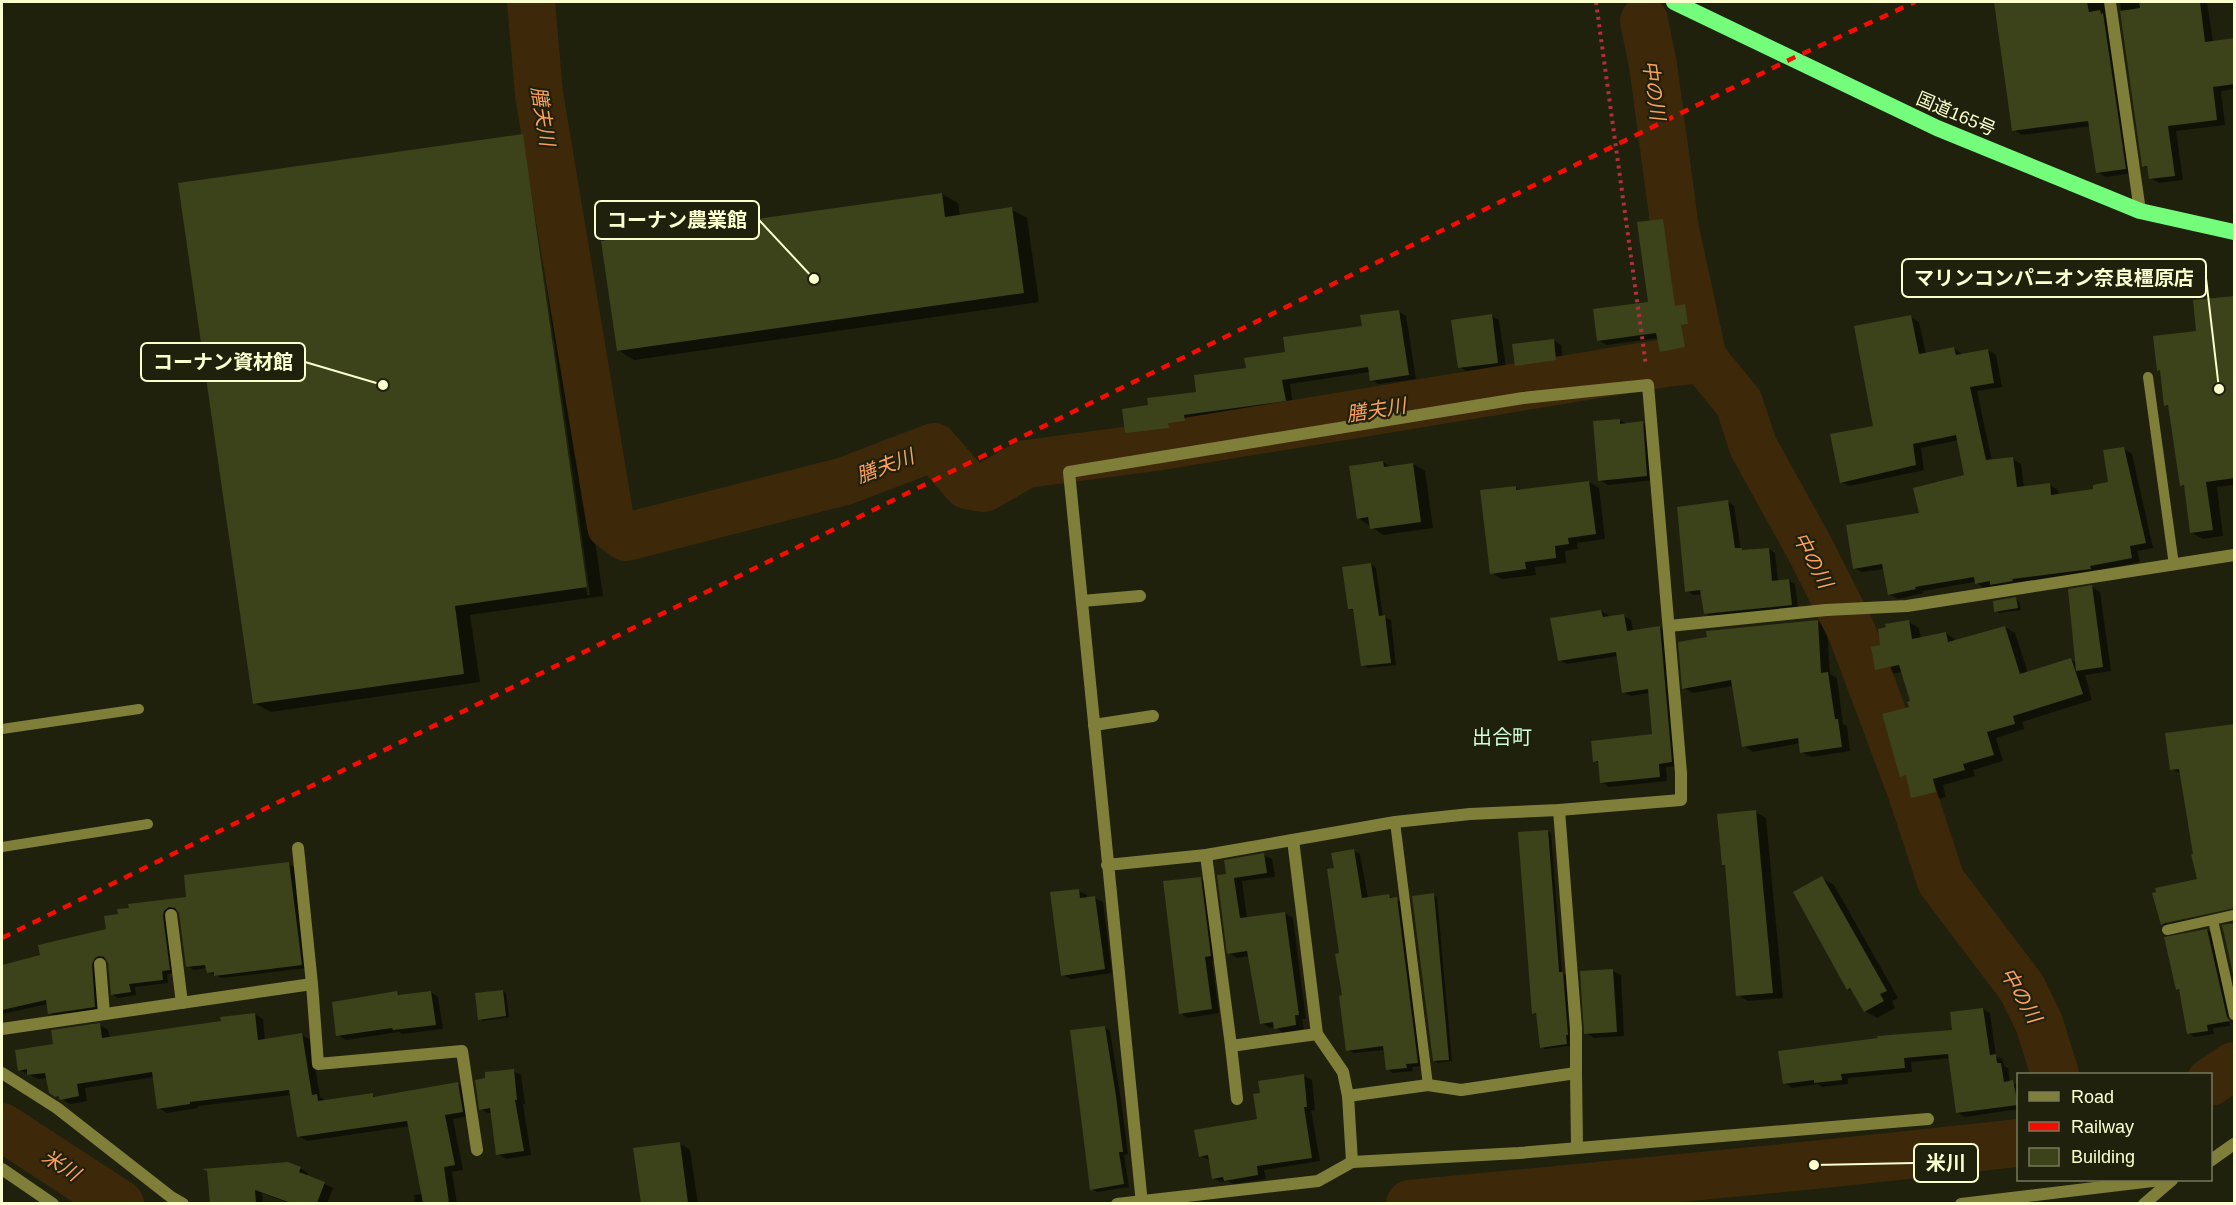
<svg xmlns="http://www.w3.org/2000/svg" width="2236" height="1205" viewBox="0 0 2236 1205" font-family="Helvetica,'Noto Sans JP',sans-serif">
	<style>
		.shadow { fill: #0007; fill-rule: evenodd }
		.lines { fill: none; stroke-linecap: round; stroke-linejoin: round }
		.river { stroke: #3e280a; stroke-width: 48 }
		.building { fill: #3c421a }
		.path { stroke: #b12f3e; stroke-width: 4; stroke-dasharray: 3 4.5; stroke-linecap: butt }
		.service { stroke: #807f39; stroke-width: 10 }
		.minor { stroke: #807f39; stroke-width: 12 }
		.trunk { stroke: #74fd7a; stroke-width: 16 }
		.rail { stroke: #f60d02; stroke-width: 4.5; stroke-dasharray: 9 8; stroke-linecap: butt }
		.labels { text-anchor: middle; stroke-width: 4.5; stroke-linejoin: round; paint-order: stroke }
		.street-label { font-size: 18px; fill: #fcffce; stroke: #1f210d }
		.water-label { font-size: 20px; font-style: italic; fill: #fd9f5d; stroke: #1f210d }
		.neighbourhood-label { font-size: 20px; fill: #d0ffde; stroke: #1f210d }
		.leader { fill: none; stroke: #fcffce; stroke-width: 2 }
		.callout-dot { fill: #fcffce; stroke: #1f210d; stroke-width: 2 }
		.callout { fill: #1f210d; stroke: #fcffce; stroke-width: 2 }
		.callout-label { font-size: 20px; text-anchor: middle; font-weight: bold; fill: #fcffce }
	</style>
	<rect width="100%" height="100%" fill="#1f210d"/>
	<g class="shadow">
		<polygon points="1996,2 2113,2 2134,173 2106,177 2097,172 2091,126 2022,135 2014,130"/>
		<polygon points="2120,2 2207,2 2213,43 2234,40 2234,89 2221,91 2225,125 2176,131 2183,180 2159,183 2150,178 2149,169 2143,166"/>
		<path d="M 522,135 L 538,144 L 603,596 L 470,615 L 480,682 L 271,712 L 254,703 ZM 523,144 L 526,144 L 590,595 L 587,595 Z"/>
		<polygon points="942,194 958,203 960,216 1011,209 1027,218 1039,302 634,360 618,350"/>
		<polygon points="1662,220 1670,225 1682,306 1693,310 1695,328 1688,329 1692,351 1669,355 1661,351 1659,338 1606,345 1598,340 1650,303"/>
		<polygon points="2234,297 2234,485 2217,487 2223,536 2203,539 2192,533 2186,487 2181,485 2170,407 2166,405 2162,372 2159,370"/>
		<polygon points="1398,311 1406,316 1416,379 1379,384 1371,380 1369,372 1290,384 1293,405 1191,419 1192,425 1176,427 1176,432 1134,437 1127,433 1150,407 1198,394 1247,369 1363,328"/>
		<polygon points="1491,316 1499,320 1506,367 1467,372 1460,367"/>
		<polygon points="1911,317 1919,322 1926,354 1954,348 1963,355 1988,350 1996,355 2002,387 1977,391 1992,461 2013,459 2021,464 2024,488 2050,485 2058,490 2059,495 2095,490 2110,483 2124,449 2132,454 2153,548 2137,551 2140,562 2000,589 1995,586 1984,588 1975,582 1923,591 1923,593 1898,599 1889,594 1885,569 1862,572 1854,568 1966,477 1959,440 1921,448 1924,470 1850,486 1841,482 1875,427"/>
		<polygon points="1553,340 1561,345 1563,358 1521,364 1521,367 1563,361 1564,364 1524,370 1516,365"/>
		<polygon points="1620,420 1627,424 1642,423 1650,427 1655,480 1608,485 1600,480"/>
		<polygon points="1383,462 1391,467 1413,464 1425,471 1433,528 1383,535 1358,518"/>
		<polygon points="1589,482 1599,488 1605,539 1577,543 1578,549 1565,551 1566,563 1535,567 1536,575 1502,579 1492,573 1515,487 1522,491"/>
		<polygon points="1728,502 1734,506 1741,549 1746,551 1769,549 1775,553 1778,581 1788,580 1795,584 1798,608 1712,617 1705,613 1702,594 1693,595 1687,591"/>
		<polygon points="1371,564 1376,568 1383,617 1391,620 1396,665 1368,668 1363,665 1355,612 1350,609"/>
		<polygon points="2092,587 2100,592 2111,671 2085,675 2092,700 2022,722 2024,729 1996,738 2003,761 1973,770 1975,776 1943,785 1946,797 1923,803 1913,797 1909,780 1901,776 1912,701 1902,672 1887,675 1877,669 1882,647 1909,622 1919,628 1921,639 1946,633 1957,641 2005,627 2015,633 2028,673 2071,660 2077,663"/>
		<polygon points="2016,599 2019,601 2021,610 1999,613 1996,611"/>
		<polygon points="1601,611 1608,615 1609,618 1624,616 1631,620 1633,631 1660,627 1667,632 1679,766 1666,767 1667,781 1609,787 1602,782 1600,764 1595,761 1653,735 1650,693 1631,696 1623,692 1618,656 1567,664 1559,660"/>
		<polygon points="1817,621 1827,626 1830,674 1837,678 1843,724 1847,726 1850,751 1811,757 1801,752 1800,743 1753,752 1744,746 1733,686 1693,693 1684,688 1708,638"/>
		<polygon points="2234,725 2234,907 2166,921 2166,924 2234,910 2169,928 2163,924 2161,918 2199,880 2181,773 2171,769"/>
		<polygon points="1755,812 1766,818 1783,998 1748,1001 1738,995 1726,866 1723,864"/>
		<polygon points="1547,831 1551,833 1562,973 1566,975 1570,1046 1545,1049 1542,1047 1538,1015 1534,1013"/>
		<polygon points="1354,851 1360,854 1368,898 1389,896 1403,903 1424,1066 1412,1067 1413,1071 1393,1073 1387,1069 1385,1050 1354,1053 1347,1050 1335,869"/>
		<polygon points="1264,855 1272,859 1275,877 1242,881 1247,918 1285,913 1293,918 1306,1019 1302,1019 1304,1029 1283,1033 1275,1027 1270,1028 1262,1023 1250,956 1237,958 1229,953 1228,876"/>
		<polygon points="289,864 295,868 307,968 222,978 208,972 207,968 194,970 187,966 180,913 176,910 170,915 175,973 167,974 168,983 135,987 136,995 118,998 112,994 110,962 107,959 101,961 101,1010 56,1017 50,1013 48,1004 2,1014 2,979 42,956 188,898"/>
		<polygon points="1822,878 1834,885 1898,998 1892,1001 1895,1008 1877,1018 1865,1011 1855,993 1848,989"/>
		<polygon points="1200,879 1208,883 1218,960 1212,961 1219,1013 1188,1018 1180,1013"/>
		<polygon points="1079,891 1087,895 1087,898 1095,898 1103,902 1112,973 1071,979 1063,975"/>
		<polygon points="1433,895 1437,897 1452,1061 1437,1063 1434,1060"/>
		<polygon points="2207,930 2214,934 2230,1026 2213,1028 2214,1034 2195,1037 2188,1033 2181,991 2177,989"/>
		<polygon points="1613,971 1621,975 1624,1036 1594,1038 1586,1033"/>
		<polygon points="502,991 506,993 509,1017 483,1021 480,1019"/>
		<polygon points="431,992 438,997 443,1029 402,1034 399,1032 346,1040 338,1035 397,993 403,996"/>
		<polygon points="1983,1009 1990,1013 1996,1056 2003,1060 2004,1066 2008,1068 2010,1082 2018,1085 2018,1109 1965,1117 1957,1112 1950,1058 1911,1062 1912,1072 1848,1078 1848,1084 1823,1087 1817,1084 1792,1088 1785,1083 1954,1032"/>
		<polygon points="254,1014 263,1019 265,1040 302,1035 311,1040 320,1097 326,1101 372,1095 378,1098 458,1084 467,1089 471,1116 453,1119 463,1170 452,1172 457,1204 415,1204 414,1195 422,1194 410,1126 307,1141 298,1136 291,1095 198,1106 198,1108 167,1113 158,1108 154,1077 85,1088 87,1101 70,1104 50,1092 47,1078 38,1079 19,1070 55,1046 100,1025 108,1030 110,1038 222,1022"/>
		<polygon points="1105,1027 1110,1031 1121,1100 1128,1154 1124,1155 1129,1187 1097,1192 1092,1189"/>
		<polygon points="513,1071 521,1075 525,1104 523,1104 531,1155 506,1159 498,1154 492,1113 488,1113 481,1109"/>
		<polygon points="1304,1076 1312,1080 1315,1110 1311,1111 1320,1161 1264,1170 1266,1179 1233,1184 1228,1181 1221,1182 1213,1178 1210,1160 1200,1156 1259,1120"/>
		<polygon points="679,1143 690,1150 698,1204 642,1204 635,1150"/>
		<polygon points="300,1168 308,1173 307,1176 333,1188 327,1204 291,1204 262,1193 263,1204 211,1203"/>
	</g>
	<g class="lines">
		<g class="river">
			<polyline points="531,2 539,94 611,526 626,537 845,481 934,447 967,485 984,488 1026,464 1155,447 1665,363 1703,359"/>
			<polyline points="1644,21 1653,65 1675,229 1703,359 1739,403 1753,446 1810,549 1851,630 1911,790 1941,881 2022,988 2039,1023 2055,1074"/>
			<polyline points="2210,1082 2234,1066"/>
			<polyline points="2,1127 120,1204"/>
			<polyline points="1410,1204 1814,1165 2018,1143"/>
		</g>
	</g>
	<g class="building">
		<polygon points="1994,2 2087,2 2089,12 2100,10 2101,14 2103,13 2126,169 2096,173 2088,121 2012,131"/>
		<polygon points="2139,2 2200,2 2205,42 2235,38 2235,84 2213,87 2217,120 2168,126 2175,176 2149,179 2147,166 2142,167 2120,11 2140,8"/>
		<polygon points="523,134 587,587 455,606 464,674 253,704 178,183"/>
		<polygon points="942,193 945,217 1012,207 1024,293 617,351 601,241"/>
		<polygon points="1663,219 1675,306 1685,304 1688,324 1681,325 1685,347 1660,352 1656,333 1597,341 1593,309 1648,302 1637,222"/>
		<polygon points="2235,296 2235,478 2206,482 2213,530 2190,533 2184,485 2180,486 2168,405 2164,406 2160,370 2157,371 2153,336 2196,331 2193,300"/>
		<polygon points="1399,310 1409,375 1370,381 1368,367 1282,380 1286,401 1184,415 1185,421 1168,423 1169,428 1125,433 1122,409 1148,405 1147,398 1196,392 1194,375 1246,368 1244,358 1285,352 1283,337 1362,326 1360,315"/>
		<polygon points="1492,314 1498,363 1458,368 1451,320"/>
		<polygon points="1911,315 1919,354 1954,347 1956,355 1988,349 1994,383 1970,387 1986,460 2013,457 2017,487 2050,483 2051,495 2093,489 2093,485 2108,482 2103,450 2124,447 2146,543 2130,546 2132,558 2090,566 2091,569 2012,579 2013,581 1990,585 1990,581 1975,584 1974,577 1915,587 1916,589 1888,595 1882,564 1853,569 1846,525 1919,513 1913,488 1964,475 1956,435 1913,444 1916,465 1840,483 1830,434 1873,426 1854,326"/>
		<polygon points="1554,339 1556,360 1515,366 1512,344"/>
		<polygon points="1620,419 1620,424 1643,421 1647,476 1598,481 1593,421"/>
		<polygon points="1383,461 1384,467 1413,463 1421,522 1370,529 1368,517 1357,519 1349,466"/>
		<polygon points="1589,481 1596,534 1568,538 1569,544 1555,546 1556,558 1525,562 1526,569 1490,574 1480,490 1516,486 1516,490"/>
		<polygon points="1728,500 1735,548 1742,548 1742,550 1769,548 1772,581 1789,579 1792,605 1704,614 1700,590 1685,592 1677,507"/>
		<polygon points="1371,563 1379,616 1385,615 1391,663 1361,666 1353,609 1348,609 1342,567"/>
		<polygon points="2092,585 2103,667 2076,671 2068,589"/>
		<polygon points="2016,597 2018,608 1994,612 1993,601"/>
		<polygon points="1601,610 1603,617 1624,614 1627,631 1660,626 1672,762 1659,764 1660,777 1600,783 1598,761 1593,762 1591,741 1652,734 1648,689 1622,693 1616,652 1558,661 1550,618"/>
		<polygon points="1818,620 1821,673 1828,672 1835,719 1838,719 1842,747 1800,753 1798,738 1742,747 1731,680 1682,689 1678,642 1707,637 1706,631"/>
		<polygon points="1909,620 1912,639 1946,632 1948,642 2005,626 2020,674 2071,658 2083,694 2013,716 2015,724 1987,732 1994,755 1963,764 1965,770 1933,779 1936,792 1911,798 1906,775 1900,777 1882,714 1909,707 1907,702 1910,701 1899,665 1875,670 1871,647 1880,645 1878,629 1886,627 1885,624"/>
		<polygon points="2235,724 2235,908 2165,923 2161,925 2152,893 2156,892 2155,888 2197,879 2191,854 2193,854 2179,769 2170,770 2165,733"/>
		<polygon points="1756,810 1773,993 1736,996 1725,865 1722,865 1717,814"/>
		<polygon points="1548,830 1558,957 1559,972 1563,972 1568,1035 1566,1035 1567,1044 1540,1048 1536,1013 1532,1014 1518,832"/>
		<polygon points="1354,849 1362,898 1389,894 1390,898 1397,897 1418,1063 1406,1064 1407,1068 1386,1070 1383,1046 1346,1051 1339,996 1342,995 1335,954 1339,953 1327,869 1334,868 1331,853"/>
		<polygon points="1264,853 1267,873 1234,878 1240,918 1285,912 1299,1015 1295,1015 1296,1025 1274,1029 1273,1022 1260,1024 1247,951 1227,954 1217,875 1226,874 1224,860"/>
		<polygon points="289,862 302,965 214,976 214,972 207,973 205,965 186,967 179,913 175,908 169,907 164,911 163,916 170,970 162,971 163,980 129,984 131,992 111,995 108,963 104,957 99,956 95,958 92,964 95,1007 48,1014 46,1000 2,1010 2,965 40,955 38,945 106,929 104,916 118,914 117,909 129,908 128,904 186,897 184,875"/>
		<polygon points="1822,876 1887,991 1880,994 1884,1001 1864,1012 1850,988 1847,990 1793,892"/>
		<polygon points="1201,877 1211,956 1205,957 1212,1009 1179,1014 1163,881"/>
		<polygon points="1079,889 1080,898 1095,896 1105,969 1061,976 1050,892"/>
		<polygon points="1434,893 1449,1060 1433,1061 1412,896"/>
		<polygon points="2235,923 2235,983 2222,925"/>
		<polygon points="2207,929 2227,1017 2230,1021 2207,1025 2208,1031 2187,1034 2179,989 2176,990 2164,937"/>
		<polygon points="1613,969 1617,1032 1584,1034 1580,971"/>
		<polygon points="503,990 506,1016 478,1020 475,993"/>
		<polygon points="397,991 398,995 431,991 436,1025 393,1030 392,1028 336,1036 332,1002"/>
		<polygon points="1983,1008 1990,1055 1996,1054 1997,1063 2001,1063 2004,1082 2013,1080 2018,1105 1956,1113 1948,1054 1904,1058 1905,1068 1841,1074 1842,1080 1814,1083 1814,1080 1783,1084 1778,1051 1878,1038 1877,1036 1952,1030 1950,1012"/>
		<polygon points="255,1013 258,1040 302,1033 312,1095 317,1094 318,1101 373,1093 373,1097 458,1082 463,1112 445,1115 455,1165 444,1167 449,1203 423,1203 407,1121 297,1137 289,1090 190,1102 190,1104 157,1109 152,1072 77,1084 79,1096 60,1100 58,1096 55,1097 49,1093 45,1073 27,1075 27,1069 18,1071 15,1050 53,1044 51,1030 100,1023 102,1038 221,1021 220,1017"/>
		<polygon points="1105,1026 1116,1096 1123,1152 1119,1152 1124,1184 1090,1190 1070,1030"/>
		<polygon points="514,1069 517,1100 515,1100 524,1151 496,1155 490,1108 479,1110 475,1080 485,1078 485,1072"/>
		<polygon points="1304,1074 1307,1107 1304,1107 1312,1158 1257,1166 1258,1175 1224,1181 1223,1177 1212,1179 1208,1155 1199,1157 1194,1130 1257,1119 1253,1094 1260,1093 1258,1081"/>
		<polygon points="680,1142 688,1203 641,1203 633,1148"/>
		<polygon points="288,1162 301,1167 299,1172 325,1182 317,1203 291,1203 255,1190 256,1203 210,1203 207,1171 202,1169"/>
	</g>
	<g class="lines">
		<polyline class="path" points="1596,2 1646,366"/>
		<g class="service">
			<polyline points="2148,377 2174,565"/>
			<polyline points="2,729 139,709"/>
			<polyline points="1395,822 1428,1085"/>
			<polyline points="2,847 148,824"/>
			<polyline points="2213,920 2234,1015"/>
			<polyline points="2167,930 2234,915"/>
		</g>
		<g class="minor">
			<polyline points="2110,2 2140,211"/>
			<polyline points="1082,601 1140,596"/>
			<polyline points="1669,626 1826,610 1907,606 2234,555"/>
			<polyline points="1094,725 1153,716"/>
			<polyline points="1559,810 1576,1028 1576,1073"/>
			<polyline points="1293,840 1317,1034 1343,1072 1348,1096"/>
			<polyline points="298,848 312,984"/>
			<polyline points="1206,855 1231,1046 1317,1034"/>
			<polyline points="1107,865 1206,855 1395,822 1470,814 1559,810 1681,800 1681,773 1648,385 1523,398 1069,472 1142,1204"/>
			<polyline points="171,915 182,1003"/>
			<polyline points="100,964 104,1014"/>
			<polyline points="2,1029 312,984 318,1064 462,1051 477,1150"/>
			<polyline points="1231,1046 1237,1099"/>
			<polyline points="2,1073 57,1108 171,1197 183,1204"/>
			<polyline points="2210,1161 2234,1144"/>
			<polyline points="1352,1162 1348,1096 1428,1085 1461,1090 1576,1073 1577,1148"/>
			<polyline points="2,1169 53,1204"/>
			<polyline points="1117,1204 1318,1181 1352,1162 1519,1153 1928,1119"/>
			<polyline points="1961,1204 2161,1180"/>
			<polyline points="2144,1204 2172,1180"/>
		</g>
		<polyline class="trunk" points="1674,2 1937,128 2140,211 2234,232"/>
		<polyline class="rail" points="2,938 1791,59 1915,2"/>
	</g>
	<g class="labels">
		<g class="street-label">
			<text transform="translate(1956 114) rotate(23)" y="6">国道165号</text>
		</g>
		<g class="water-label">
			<text transform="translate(1654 90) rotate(82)" y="7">中の川</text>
			<text transform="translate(543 116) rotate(81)" y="7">膳夫川</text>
			<text transform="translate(1376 410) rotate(-9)" y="7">膳夫川</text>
			<text transform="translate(885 466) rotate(-21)" y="7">膳夫川</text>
			<text transform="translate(1813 560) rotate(62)" y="7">中の川</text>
			<text transform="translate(2021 995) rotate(60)" y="7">中の川</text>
			<text transform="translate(61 1165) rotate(33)" y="7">米川</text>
		</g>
		<g class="neighbourhood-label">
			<text x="1502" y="744">出合町</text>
		</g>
	</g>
	<path class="leader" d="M814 279L759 220M2219 389L2206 278M383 385L305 362M1814 1165L1914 1163"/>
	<g class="callout-dot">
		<circle cx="814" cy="279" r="6"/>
		<circle cx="2219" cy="389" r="6"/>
		<circle cx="383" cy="385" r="6"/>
		<circle cx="1814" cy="1165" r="6"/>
	</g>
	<g class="callout">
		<rect x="595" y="201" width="164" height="38" rx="6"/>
		<rect x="1902" y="259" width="304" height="38" rx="6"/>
		<rect x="141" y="343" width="164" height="38" rx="6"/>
		<rect x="1914" y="1144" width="64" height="38" rx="6"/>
	</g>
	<g class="callout-label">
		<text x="677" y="227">コーナン農業館</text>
		<text x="2054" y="285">マリンコンパニオン奈良橿原店</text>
		<text x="223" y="369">コーナン資材館</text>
		<text x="1946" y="1170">米川</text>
	</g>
	<rect width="2236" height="1205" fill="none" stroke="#fcffce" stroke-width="6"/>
	<rect x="2017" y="1073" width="195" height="108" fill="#1f210d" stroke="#777a5a" stroke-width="1.5"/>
	<rect x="2029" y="1092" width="30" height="9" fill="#807f39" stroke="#777a5a" stroke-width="1.5"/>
	<text x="2071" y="1103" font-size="18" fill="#fcffce">Road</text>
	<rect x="2029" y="1122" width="30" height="9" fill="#f60d02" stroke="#777a5a" stroke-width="1.5"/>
	<text x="2071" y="1133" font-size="18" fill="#fcffce">Railway</text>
	<rect x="2029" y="1148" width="30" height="18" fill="#3c421a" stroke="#777a5a" stroke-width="1.5"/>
	<text x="2071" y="1163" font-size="18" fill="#fcffce">Building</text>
</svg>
